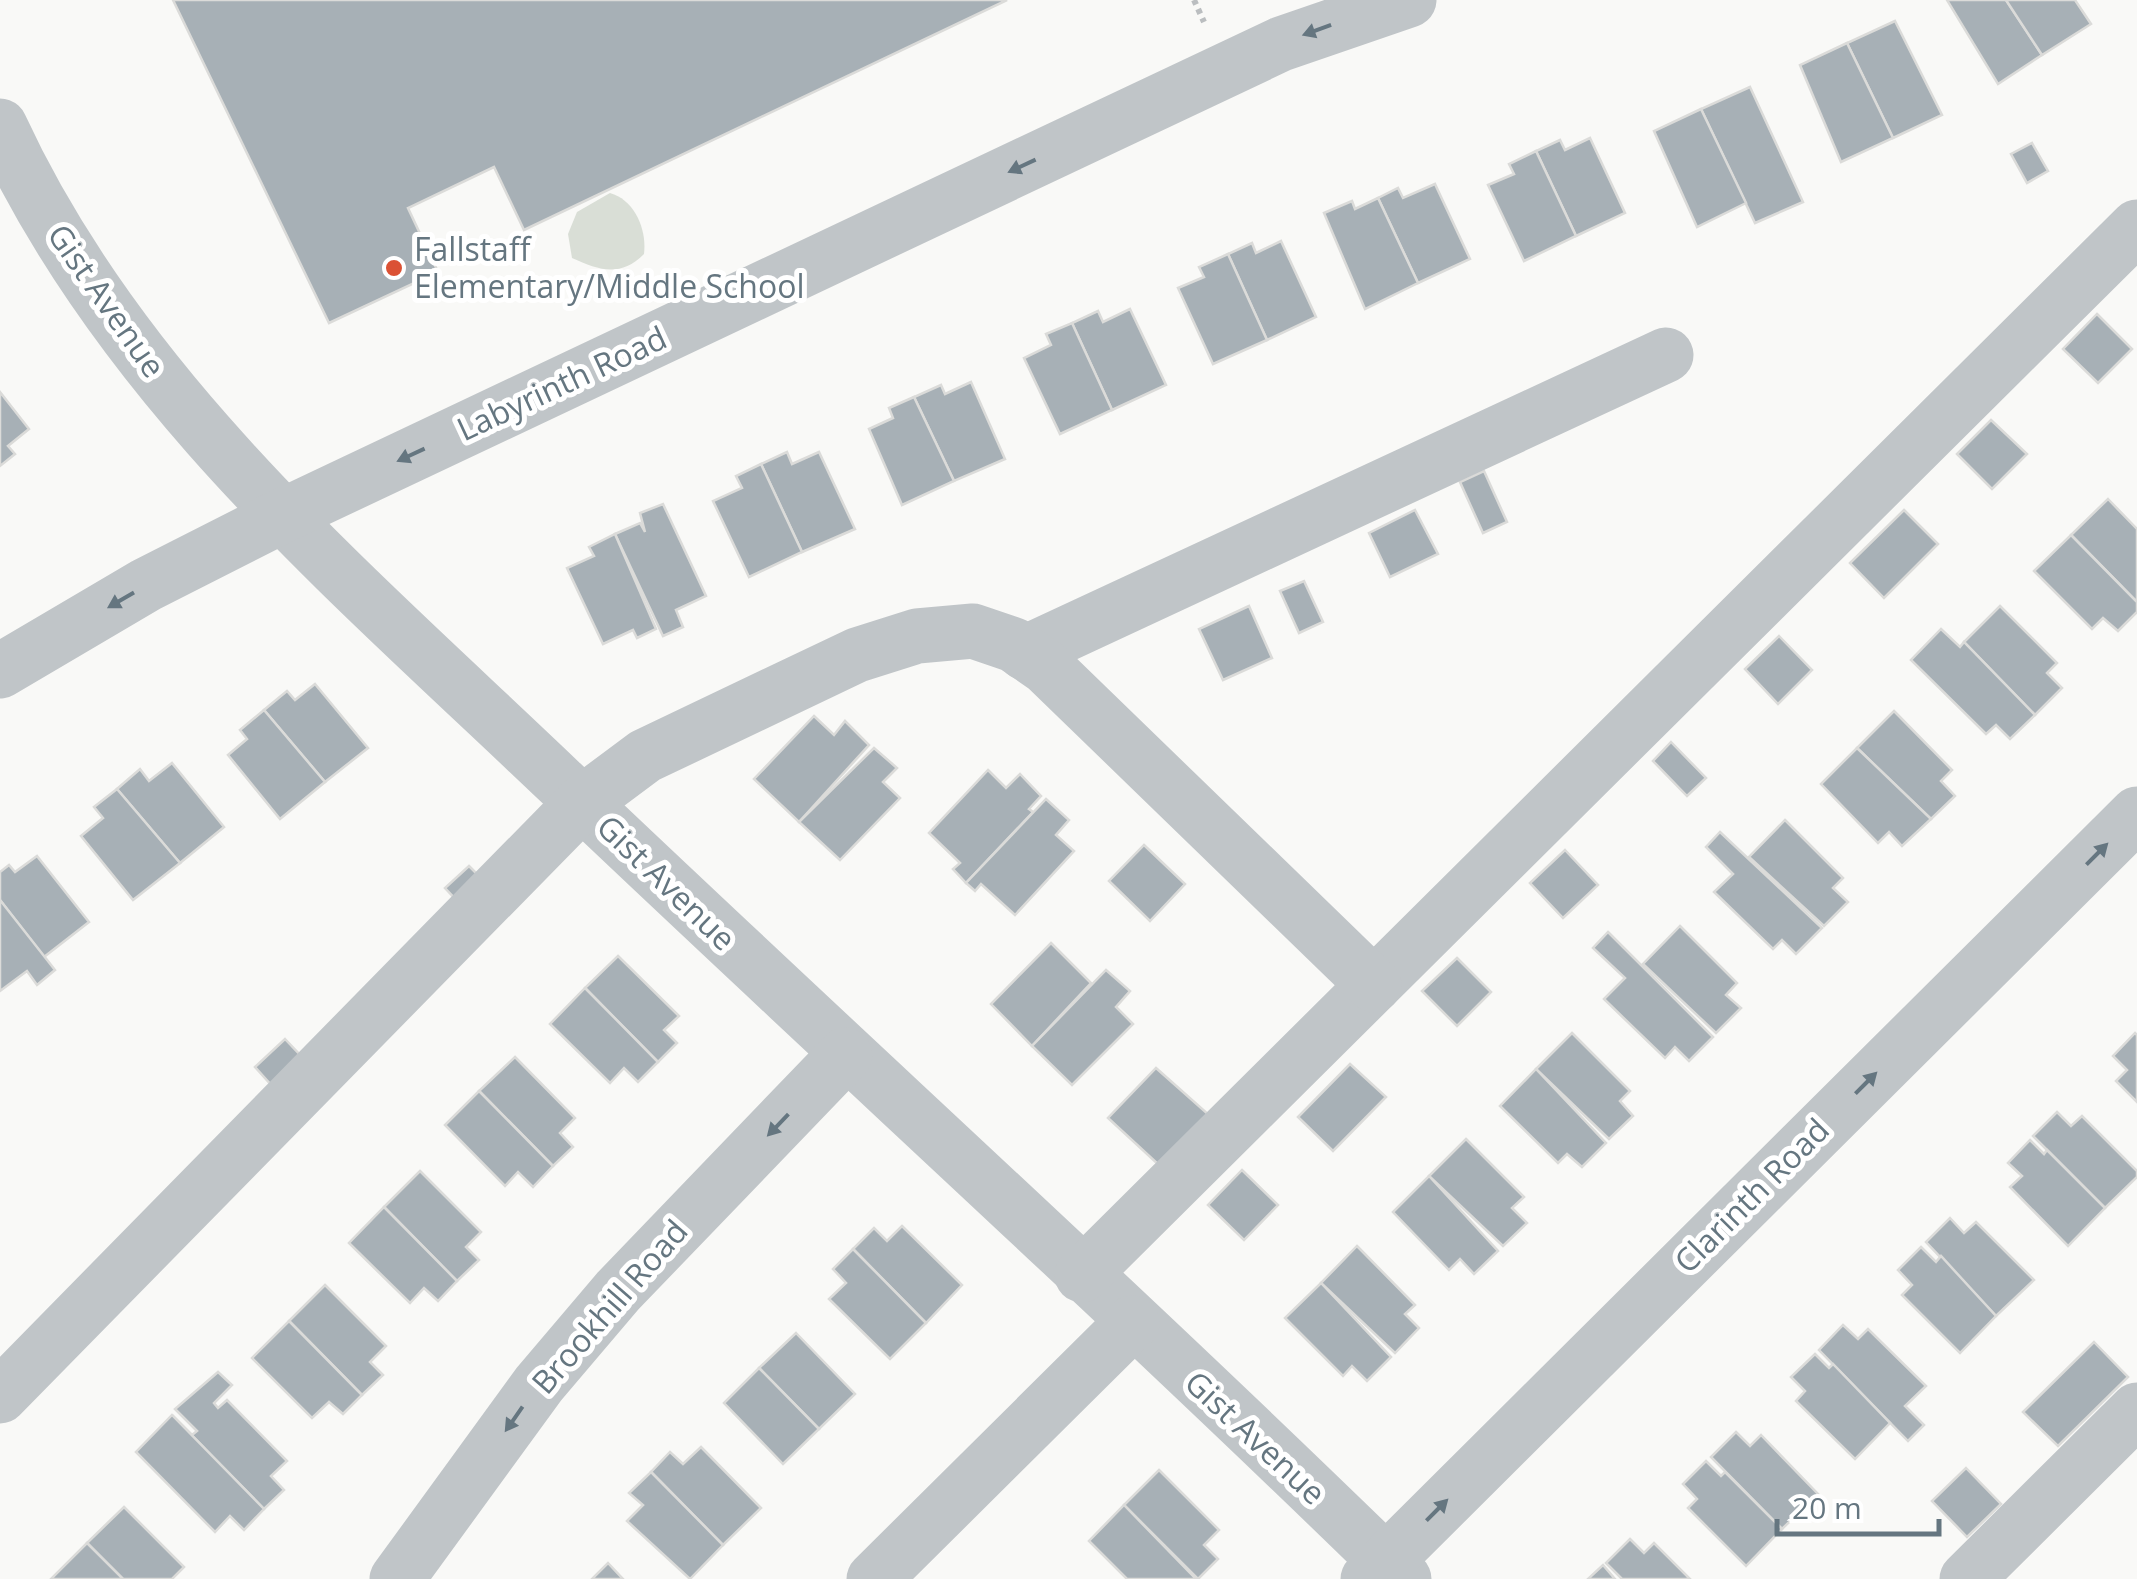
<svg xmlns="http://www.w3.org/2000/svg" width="2137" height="1579" viewBox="0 0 2137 1579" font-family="'Open Sans',sans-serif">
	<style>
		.green { fill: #d9ded6 }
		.building { fill: #a7b0b6; stroke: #dbdbd9; stroke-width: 2.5 }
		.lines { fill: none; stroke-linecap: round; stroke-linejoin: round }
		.path { stroke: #bbbec0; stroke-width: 6; stroke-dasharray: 5 5; stroke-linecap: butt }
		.minor { stroke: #c0c5c8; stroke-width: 55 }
		.oneway { fill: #657680 }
		.poi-dot { fill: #db5134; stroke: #fff; stroke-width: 4 }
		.labels { text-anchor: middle; stroke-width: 10; stroke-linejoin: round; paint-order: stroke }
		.poi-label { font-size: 32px; fill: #657680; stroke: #fff; text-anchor: start }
		.street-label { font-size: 32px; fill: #657680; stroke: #fff }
	</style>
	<rect width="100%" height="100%" fill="#f9f9f7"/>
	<path class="green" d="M 610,193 C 635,200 647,230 644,254 C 620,278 599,270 572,258 L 568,234 L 577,212 Z"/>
	<g class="building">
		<polygon points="173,0 1007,0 524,230 494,167 408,208 438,272 329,323"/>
		<polygon points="1947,0 2006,0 2042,55 1998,84"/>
		<polygon points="2006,0 2075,0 2091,24 2042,55"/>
		<polygon points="1895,21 1942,115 1893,138 1847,43"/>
		<polygon points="1847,43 1893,138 1841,162 1800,65"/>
		<polygon points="1750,87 1803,202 1755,223 1701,109"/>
		<polygon points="1701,109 1746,203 1697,227 1654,131"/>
		<polygon points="1590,138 1625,213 1576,236 1536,151 1560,140 1565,150"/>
		<polygon points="2032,143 2048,171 2027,183 2011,154"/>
		<polygon points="1536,151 1576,236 1524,261 1488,185 1514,174 1509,164"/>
		<polygon points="1435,184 1470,259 1418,283 1378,198 1398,188 1403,198"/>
		<polygon points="1378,198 1418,283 1365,309 1324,213 1352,201 1355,209"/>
		<polygon points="1281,241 1316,317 1267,340 1228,254 1252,243 1256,253"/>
		<polygon points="1228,254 1267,340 1213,364 1178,288 1204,277 1199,267"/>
		<polygon points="1130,309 1166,385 1112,410 1072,323 1098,311 1103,322"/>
		<polygon points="2097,314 2132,349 2098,383 2063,349"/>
		<polygon points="1072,323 1112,410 1060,434 1024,358 1051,345 1046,334"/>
		<polygon points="971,382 1005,459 954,481 914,397 941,385 945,394"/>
		<polygon points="0,392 29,429 8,446 15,454 0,466"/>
		<polygon points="914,397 954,481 902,505 869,429 893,418 889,408"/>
		<polygon points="1991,420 2027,454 1992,489 1957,454"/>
		<polygon points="787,452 792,464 819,452 855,529 802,552 761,464"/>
		<polygon points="761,464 802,552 749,577 713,501 742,488 736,476"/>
		<polygon points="1484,471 1507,522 1483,533 1460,482"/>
		<polygon points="2108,499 2137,529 2137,602 2071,535"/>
		<polygon points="663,504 706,596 676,610 683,627 663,636 615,534 640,523 645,532 640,513"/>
		<polygon points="1415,510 1438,554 1390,577 1369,533"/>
		<polygon points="1904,510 1938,544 1884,598 1850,563"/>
		<polygon points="615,534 656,629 637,638 633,630 603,644 567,568 594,556 589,547"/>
		<polygon points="2071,535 2137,602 2137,612 2118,631 2103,618 2092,629 2034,571"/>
		<polygon points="1304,581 1323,622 1299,633 1280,591"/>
		<polygon points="1249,606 1272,658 1223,680 1199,629"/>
		<polygon points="2000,606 2057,663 2047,673 2062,688 2035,715 1964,642"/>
		<polygon points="1941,629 1960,647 1964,642 2035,715 2010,739 1996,725 1986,734 1911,660"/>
		<polygon points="1779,636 1812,670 1778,704 1745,669"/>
		<polygon points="315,684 368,748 325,782 264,710 287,691 295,700"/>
		<polygon points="264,710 325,782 280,819 228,755 247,739 240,730"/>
		<polygon points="1894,711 1952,770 1941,781 1955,796 1931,819 1857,748"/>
		<polygon points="814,716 834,735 845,721 869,745 799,822 754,779"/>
		<polygon points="1671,742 1706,778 1687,796 1653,761"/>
		<polygon points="874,748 897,768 883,782 900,798 840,860 799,822"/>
		<polygon points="1857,748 1931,819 1902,846 1889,832 1878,843 1821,784"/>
		<polygon points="172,763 224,827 180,863 117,789 140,769 149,781"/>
		<polygon points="988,770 1006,788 1020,774 1041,796 1029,809 1033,812 966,883 953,869 960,863 929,833"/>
		<polygon points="117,789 180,863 133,900 81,836 103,818 94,807"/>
		<polygon points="1046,799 1069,820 1056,835 1074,851 1015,915 981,884 975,891 966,883"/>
		<polygon points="1785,820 1843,878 1833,888 1848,902 1824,926 1749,857"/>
		<polygon points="1720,832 1822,928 1796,954 1782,940 1773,949 1714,892 1733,874 1706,847"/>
		<polygon points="1144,845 1185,884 1150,921 1109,881"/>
		<polygon points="1565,850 1598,885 1563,918 1530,883"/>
		<polygon points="37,856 89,922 44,957 0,900 0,872 9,865 15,872"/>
		<polygon points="469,866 484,881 461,905 445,888"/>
		<polygon points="0,900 55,970 37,985 27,971 0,991"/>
		<polygon points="1680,926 1737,983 1726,995 1741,1008 1716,1033 1643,964"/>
		<polygon points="1608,932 1713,1037 1689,1061 1675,1047 1665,1058 1604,999 1625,978 1593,948"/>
		<polygon points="1051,943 1091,983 1032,1046 991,1004"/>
		<polygon points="618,956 679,1016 664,1030 677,1043 658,1062 585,988"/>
		<polygon points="1457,958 1491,992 1457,1026 1422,991"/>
		<polygon points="1106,970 1130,991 1116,1007 1133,1024 1072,1085 1032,1046"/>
		<polygon points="585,988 658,1062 638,1082 624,1068 610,1083 550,1024"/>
		<polygon points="1572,1033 1630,1091 1620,1101 1633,1116 1609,1139 1536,1069"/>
		<polygon points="2135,1033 2137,1035 2137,1102 2116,1081 2127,1070 2113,1056"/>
		<polygon points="285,1039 303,1058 273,1087 255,1067"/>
		<polygon points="515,1057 575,1118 560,1133 573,1147 553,1166 479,1091"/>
		<polygon points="1350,1064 1386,1097 1333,1151 1298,1117"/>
		<polygon points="1156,1068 1209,1115 1160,1166 1108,1118"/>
		<polygon points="1536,1069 1606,1143 1582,1167 1567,1154 1558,1163 1500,1106"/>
		<polygon points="479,1091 553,1166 533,1187 518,1172 505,1186 445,1125"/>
		<polygon points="2057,1112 2071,1126 2082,1116 2137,1171 2137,1177 2105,1208 2033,1136"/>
		<polygon points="1466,1139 1524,1197 1512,1208 1527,1223 1503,1246 1429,1176"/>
		<polygon points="2030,1140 2044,1154 2047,1150 2105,1208 2068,1246 2010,1187 2022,1176 2008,1163"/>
		<polygon points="1242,1170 1278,1205 1244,1240 1208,1205"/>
		<polygon points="420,1171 481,1232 466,1247 479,1260 457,1281 384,1207"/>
		<polygon points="1429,1176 1498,1251 1474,1274 1460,1259 1449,1270 1393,1212"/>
		<polygon points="384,1207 457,1281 438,1301 424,1288 410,1303 349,1243"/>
		<polygon points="1950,1218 1964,1233 1976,1222 2034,1280 1996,1316 1926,1242"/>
		<polygon points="902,1226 962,1285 926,1323 853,1249 874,1228 887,1241"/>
		<polygon points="1357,1246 1415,1305 1405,1314 1419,1328 1395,1353 1321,1283"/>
		<polygon points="1921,1247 1936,1262 1941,1256 1996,1316 1960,1353 1902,1295 1912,1285 1898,1270"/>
		<polygon points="853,1249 926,1323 890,1359 829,1299 846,1283 833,1269"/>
		<polygon points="1321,1283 1391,1357 1367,1381 1352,1366 1343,1376 1285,1318"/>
		<polygon points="325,1285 386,1346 370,1362 383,1375 362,1395 289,1321"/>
		<polygon points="289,1321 362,1395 343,1414 329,1402 312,1418 252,1358"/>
		<polygon points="1843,1325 1858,1339 1868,1329 1926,1386 1905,1406 1924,1425 1908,1441 1819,1350"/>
		<polygon points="796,1333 855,1394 819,1429 759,1368"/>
		<polygon points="2094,1342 2128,1377 2058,1446 2023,1412"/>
		<polygon points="1815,1354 1829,1368 1833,1364 1890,1423 1855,1459 1796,1401 1805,1391 1791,1377"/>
		<polygon points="759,1368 819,1429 783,1464 724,1403"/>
		<polygon points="218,1372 232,1385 214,1403 218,1408 227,1400 287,1461 271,1476 284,1490 264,1509 172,1415 192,1435 197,1431 175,1409"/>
		<polygon points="172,1415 264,1509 244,1530 230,1516 215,1532 136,1452"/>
		<polygon points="1736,1432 1750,1446 1761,1435 1818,1494 1782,1529 1711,1457"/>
		<polygon points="701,1447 761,1508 723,1545 651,1472 670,1452 683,1464"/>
		<polygon points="1706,1461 1721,1476 1725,1472 1782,1529 1746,1566 1688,1508 1697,1499 1683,1484"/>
		<polygon points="1966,1468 2001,1504 1967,1537 1932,1501"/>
		<polygon points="1159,1470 1219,1530 1204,1545 1218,1559 1198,1579 1124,1505"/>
		<polygon points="651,1472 723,1545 690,1579 627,1521 643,1505 629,1493"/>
		<polygon points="1124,1505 1196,1579 1127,1579 1089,1541"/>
		<polygon points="124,1507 184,1567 172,1579 123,1579 87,1543"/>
		<polygon points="1630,1539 1644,1553 1654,1543 1690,1579 1622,1579 1606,1563"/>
		<polygon points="87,1543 123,1579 51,1579"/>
		<polygon points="608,1563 623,1579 592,1579"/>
		<polygon points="1603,1565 1615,1579 1588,1579"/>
	</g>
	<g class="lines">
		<polyline class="path" points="1194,0 1204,22"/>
		<g class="minor">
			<path d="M 0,126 C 122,391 352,583 559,781 C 839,1048 1127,1308 1404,1579"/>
			<polyline points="1025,653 1666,355"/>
			<polyline points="0,671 146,585 282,516 1281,44 1409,0"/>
			<polyline points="1082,1275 2137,227"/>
			<polyline points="0,1396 582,803 645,756 857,655 917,636 973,631 1014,645 1046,667 1374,985"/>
			<polyline points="397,1579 539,1384 618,1291 845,1055"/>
			<polyline points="874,1579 1132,1323"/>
			<polyline points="1368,1579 2137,814"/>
			<polyline points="1967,1579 2137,1410"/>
		</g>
	</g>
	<defs><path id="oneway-solid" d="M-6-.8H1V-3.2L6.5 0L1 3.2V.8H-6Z" transform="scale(2.5)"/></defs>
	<g class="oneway">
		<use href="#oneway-solid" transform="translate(1317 30) rotate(160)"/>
		<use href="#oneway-solid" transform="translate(1022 166) rotate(155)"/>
		<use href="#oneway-solid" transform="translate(411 455) rotate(155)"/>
		<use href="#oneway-solid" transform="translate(121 600) rotate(150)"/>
		<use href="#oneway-solid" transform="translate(2097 854) rotate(-45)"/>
		<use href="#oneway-solid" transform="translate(1866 1083) rotate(-45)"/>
		<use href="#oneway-solid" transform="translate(778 1125) rotate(134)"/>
		<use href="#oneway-solid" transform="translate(514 1419) rotate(125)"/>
		<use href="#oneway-solid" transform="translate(1437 1510) rotate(-45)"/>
	</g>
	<circle class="poi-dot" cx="394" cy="268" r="10"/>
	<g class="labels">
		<g class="poi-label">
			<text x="414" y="261">Fallstaff<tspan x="414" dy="37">Elementary/Middle School</tspan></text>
		</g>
		<g class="street-label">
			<text transform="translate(106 301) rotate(55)" y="11">Gist Avenue</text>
			<text transform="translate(562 384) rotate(-25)" y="11">Labyrinth Road</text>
			<text transform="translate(666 883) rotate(44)" y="11">Gist Avenue</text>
			<text transform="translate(1752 1196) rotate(-45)" y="11">Clarinth Road</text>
			<text transform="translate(610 1307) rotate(-49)" y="11">Brookhill Road</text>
			<text transform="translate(1255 1438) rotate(43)" y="11">Gist Avenue</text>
		</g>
	</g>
	<path d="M1777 1519v15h162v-15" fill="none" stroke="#657680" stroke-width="5"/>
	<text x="1792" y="1519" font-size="30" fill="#657680" stroke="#ffffff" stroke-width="8" paint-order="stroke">20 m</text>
</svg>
